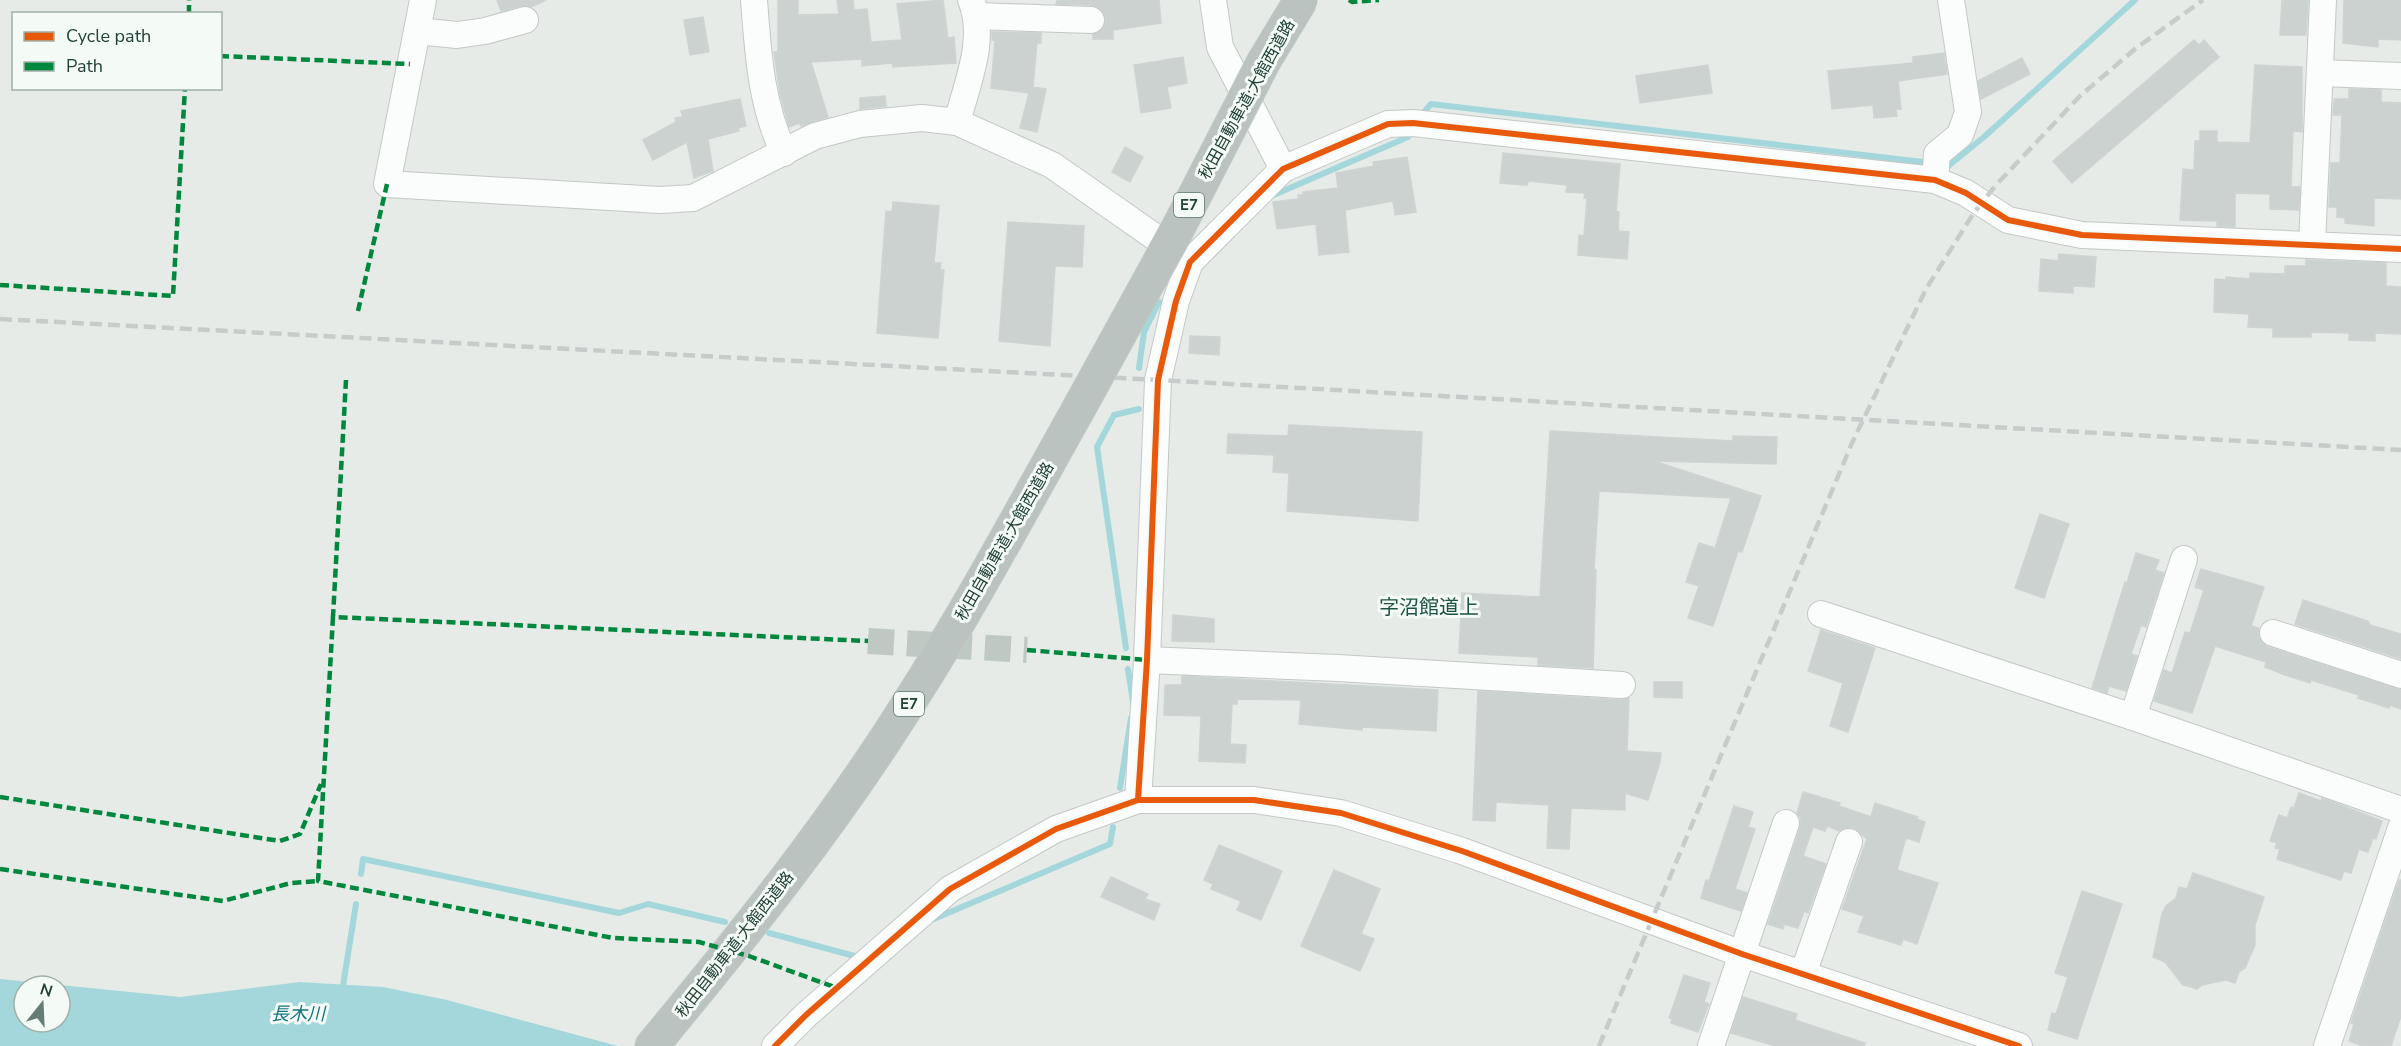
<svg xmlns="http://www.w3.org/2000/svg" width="2401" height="1046" viewBox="0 0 2401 1046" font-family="'Nunito Sans','Noto Sans JP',sans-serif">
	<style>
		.water { fill: #a4d7db; fill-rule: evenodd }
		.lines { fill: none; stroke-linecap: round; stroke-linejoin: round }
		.stream { stroke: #a4d7db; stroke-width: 6 }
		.building { fill: #ccd2d0; stroke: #ced4d1; stroke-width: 1.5 }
		.minor-tunnel { stroke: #bfc9c4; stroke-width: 26; stroke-dasharray: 26 13; stroke-linecap: butt }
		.minor-casing { stroke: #c3c8c5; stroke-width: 28 }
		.highway-casing { stroke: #c1cac7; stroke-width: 35 }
		.minor { stroke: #fbfcfc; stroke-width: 26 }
		.highway { stroke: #bbc3c1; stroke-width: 33 }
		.rail { stroke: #c7ccca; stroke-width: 4.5; stroke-dasharray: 12 6; stroke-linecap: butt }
		.highway-bridge-casing { stroke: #c1cac7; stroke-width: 35; stroke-linecap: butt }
		.highway-bridge { stroke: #bbc3c1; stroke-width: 33 }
		.quiet { stroke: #00873e; stroke-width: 4.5; stroke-dasharray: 9 4.5; stroke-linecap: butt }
		.cycleway-casing { stroke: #f4faf6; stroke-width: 10 }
		.cycleway { stroke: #e8590c; stroke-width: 6 }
		.labels { text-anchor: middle; stroke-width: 6; stroke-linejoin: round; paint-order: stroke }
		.shield { fill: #f4faf6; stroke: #607870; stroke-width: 1.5 }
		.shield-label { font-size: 15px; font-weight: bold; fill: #214036 }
		.street-label { font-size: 16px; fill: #214036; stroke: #f4faf6 }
		.water-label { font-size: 18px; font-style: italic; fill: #167581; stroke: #f4faf6 }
		.quarter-label { font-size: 20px; fill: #1b5443; stroke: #f4faf6 }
	</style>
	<rect width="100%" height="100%" fill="#e6ebe8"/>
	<path class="water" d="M 0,979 L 180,997 L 300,982 L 383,987 L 447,1000 L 618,1046 L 0,1046 ZM 24,986 L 60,986 L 60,1022 L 24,1022 Z"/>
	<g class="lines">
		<g class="stream">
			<polyline points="1424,112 1431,104 1923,162"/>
			<polyline points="1947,167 1984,137 2135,0"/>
			<polyline points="1269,197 1408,137"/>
			<polyline points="1139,368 1144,332 1159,302"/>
			<polyline points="1126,648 1097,447 1114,415 1139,409"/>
			<polyline points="1128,669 1133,702"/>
			<polyline points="1120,788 1131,718"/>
			<polyline points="361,874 363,859 619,913 648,904 725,922"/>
			<polyline points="929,921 1110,844 1113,827"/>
			<polyline points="769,933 862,958"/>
			<polyline points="342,992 356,904"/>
		</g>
	</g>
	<g class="building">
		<polygon points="497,0 546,0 531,7 521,6 501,11"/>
		<polygon points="778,0 798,0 798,15 839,14 837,0 853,0 854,10 867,9 871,42 902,40 897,4 943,0 948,38 954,37 956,63 893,67 892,63 862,66 862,59 811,62 828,117 801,126 799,123 789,127 780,94 774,52 778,52"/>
		<polygon points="1057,0 1159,0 1161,23 1113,30 1113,39 1093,39 1093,34 1103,28 1106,21 1104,14 1099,8 1092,5 1056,4"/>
		<polygon points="2282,0 2308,0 2306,35 2280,35"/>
		<polygon points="2344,0 2401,0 2401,40 2378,39 2378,47 2343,43"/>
		<polygon points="703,17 709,52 690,55 684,20"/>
		<polygon points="992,32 1041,33 1041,43 1037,43 1033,87 1046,89 1037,132 1020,128 1029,93 991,88 995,40 992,40"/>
		<polygon points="2194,40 2199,45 2204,40 2219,57 2072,183 2053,161"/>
		<polygon points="1944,53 1947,74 1898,81 1901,109 1896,109 1897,116 1874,118 1873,105 1832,109 1828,71 1913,63 1913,57"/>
		<polygon points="1183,57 1187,83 1167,87 1171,108 1141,113 1134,65"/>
		<polygon points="2022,58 2030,74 1981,99 1978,81"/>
		<polygon points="1708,65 1712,93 1640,103 1636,76"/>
		<polygon points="2255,65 2302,67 2302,132 2293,131 2291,187 2300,187 2299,210 2270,209 2270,194 2235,193 2235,227 2217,226 2217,221 2180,220 2183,169 2194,170 2195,141 2200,141 2200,131 2217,131 2217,142 2250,143"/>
		<polygon points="2349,89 2381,90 2381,102 2401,103 2401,199 2374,198 2374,226 2345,223 2345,218 2337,217 2337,207 2329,207 2331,163 2340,163 2342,115 2333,115 2334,99 2349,99"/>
		<polygon points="885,96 886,106 860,109 860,98"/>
		<polygon points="740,99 746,126 738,128 739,131 708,139 713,171 694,178 687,142 653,160 643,140 676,122 675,118 683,117 681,111"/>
		<polygon points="1125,147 1143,157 1130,182 1112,172"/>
		<polygon points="1503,153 1620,164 1616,211 1619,212 1618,231 1629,232 1627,259 1578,255 1579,235 1584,236 1587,198 1584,198 1585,193 1566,192 1567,185 1528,181 1527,185 1500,183"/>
		<polygon points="1407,157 1416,212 1395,215 1393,201 1345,210 1349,252 1319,255 1316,224 1277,229 1273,202 1298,199 1298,195 1303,195 1303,192 1338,188 1336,173 1374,166 1373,162"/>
		<polygon points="893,202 939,206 934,263 941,263 940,270 944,270 938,338 877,333 886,211 892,212"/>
		<polygon points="1008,222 1084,226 1082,267 1055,266 1050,346 999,341"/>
		<polygon points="2059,254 2096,257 2094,287 2073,286 2073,293 2039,291 2041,259 2058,261"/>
		<polygon points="2306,260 2386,263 2386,286 2401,287 2401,334 2375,333 2375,341 2349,340 2349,333 2311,332 2311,337 2273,337 2273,328 2248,327 2249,314 2214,312 2215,279 2226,280 2226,277 2250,279 2250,273 2285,274 2285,266 2306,266"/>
		<polygon points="1190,336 1220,337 1219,355 1189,353"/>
		<polygon points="1289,425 1422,432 1418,521 1287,511 1289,473 1273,472 1274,455 1227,453 1228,434 1288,436"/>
		<polygon points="1550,431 1733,441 1733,436 1777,437 1776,464 1654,461 1761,496 1742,552 1738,551 1713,626 1688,618 1699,586 1686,582 1699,543 1715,548 1731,498 1599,491 1594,570 1596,570 1593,668 1538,665 1538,657 1459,653 1462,593 1540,597"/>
		<polygon points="2040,514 2069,524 2044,598 2015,588"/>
		<polygon points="2136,553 2159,560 2155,570 2164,573 2146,627 2141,625 2131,654 2137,656 2126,691 2109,686 2107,693 2092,688 2125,582 2127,583"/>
		<polygon points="2201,569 2264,587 2251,626 2259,628 2259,637 2262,643 2268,647 2401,690 2401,709 2390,705 2389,708 2358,698 2359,695 2311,680 2310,683 2285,675 2265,667 2266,662 2215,646 2192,713 2154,701 2164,670 2172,673 2185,632 2190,633 2204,590 2195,587"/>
		<polygon points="2303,600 2368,621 2370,625 2401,634 2401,659 2295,624"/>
		<polygon points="1173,615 1214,619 1214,642 1172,641"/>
		<polygon points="1821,630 1875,648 1848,732 1830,726 1843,683 1808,671"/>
		<polygon points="1182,676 1438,690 1436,731 1363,727 1362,730 1299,724 1301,700 1237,699 1237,704 1232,704 1230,744 1246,745 1245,763 1199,761 1201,716 1164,715 1165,685 1182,685"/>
		<polygon points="1654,682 1682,682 1682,698 1654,697"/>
		<polygon points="1478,691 1621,700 1629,698 1627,751 1661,753 1660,762 1648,800 1625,793 1625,810 1571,808 1569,849 1547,848 1549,805 1496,802 1495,821 1473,820"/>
		<polygon points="1803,792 1840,803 1839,806 1871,817 1875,803 1918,817 1917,819 1925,822 1919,842 1906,838 1897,870 1938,883 1917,944 1903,939 1901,945 1858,932 1864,916 1842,909 1867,839 1853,828 1846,827 1839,831 1827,826 1825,831 1813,827 1803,856 1826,864 1808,913 1804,911 1798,928 1784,924 1783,929 1768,924 1800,828 1801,819 1797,813"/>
		<polygon points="2299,793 2321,801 2322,798 2382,821 2376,839 2373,838 2368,852 2359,849 2351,873 2344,871 2341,880 2277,859 2280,849 2275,848 2277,843 2270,841 2279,815 2287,818 2291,807 2294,808"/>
		<polygon points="1734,806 1753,812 1748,827 1755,829 1735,889 1747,893 1741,911 1701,898 1706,880 1709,881"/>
		<polygon points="1219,845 1282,871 1261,920 1237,910 1241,901 1211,889 1213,884 1204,880"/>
		<polygon points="1334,870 1380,889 1361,934 1374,939 1360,971 1301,946"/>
		<polygon points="2193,873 2264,897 2255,925 2255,945 2245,968 2239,972 2235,983 2226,980 2202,985 2197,989 2191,987 2183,985 2165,962 2153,957 2162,914 2166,906 2176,898 2179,887 2187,889"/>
		<polygon points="1111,877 1148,894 1145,899 1160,904 1154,920 1101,897"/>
		<polygon points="2399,880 2401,880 2401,1016 2391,1046 2363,1046 2349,1041 2354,1024 2351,1023"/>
		<polygon points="2082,891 2122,904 2077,1039 2048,1030 2052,1013 2056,1014 2068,977 2055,973"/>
		<polygon points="1684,975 1710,983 1704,1002 1709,1004 1698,1032 1671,1023 1672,1018 1669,1018"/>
		<polygon points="1743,997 1797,1014 1795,1020 1865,1043 1864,1046 1776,1046 1731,1033"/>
	</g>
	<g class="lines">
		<polyline class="minor-tunnel" points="868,641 1027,650"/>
		<g class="minor-casing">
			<g id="minor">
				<polyline points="423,0 387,184 660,200 693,198 815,136 860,124 922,118 957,122 1052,165 1182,256"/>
				<path d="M 754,0 C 758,53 761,105 784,153"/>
				<polyline points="1213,0 1220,47 1283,169"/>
				<polyline points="977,16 1091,20"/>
				<polyline points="417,31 457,35 485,31 525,20"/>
				<polyline points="2320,73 2401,76"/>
				<path d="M 957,122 C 967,84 987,38 971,0"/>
				<polyline points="1935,180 1937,154 1960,135 1968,112 1951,0"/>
				<polyline points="2312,244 2323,0"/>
				<polyline points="1821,614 2133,717 2401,810"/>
				<polyline points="2273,633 2401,675"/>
				<polyline points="1147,660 1338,668 1622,685"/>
				<polyline points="2133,717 2184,559"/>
				<polyline points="1138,800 1147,660 1158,380 1176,301 1190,262 1283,169 1388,124 1413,123 1935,180 1966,193 2008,220 2082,235 2401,249"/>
				<polyline points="1803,974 1849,842"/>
				<polyline points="775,1046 806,1015 950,889 1056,829 1138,800 1254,800 1341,813 1462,851 1742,954 2019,1046"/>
				<polyline points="1711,1046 1786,823"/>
				<polyline points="2327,1046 2401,828"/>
			</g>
		</g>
		<g class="highway-casing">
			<path id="highway" d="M 652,1046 C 743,936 834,823 910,701 C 970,607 1023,508 1078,410"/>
		</g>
		<use href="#minor" class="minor"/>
		<use href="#highway" class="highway"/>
		<g class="rail">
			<polyline points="0,319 1158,380 2401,450"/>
			<polyline points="1599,1046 1852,443 1926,289 1973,214 1996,185 2080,96 2135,49 2203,0"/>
		</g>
		<g class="highway-bridge-casing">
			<polyline id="highway-bridge" points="1078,410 1177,230 1264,61 1301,0"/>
		</g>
		<use href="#highway-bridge" class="highway-bridge"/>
		<g class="quiet">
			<polyline points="1349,0 1352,2 1379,0"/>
			<polyline points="189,14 189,0"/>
			<polyline points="220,56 410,64"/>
			<polyline points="0,285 173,296 185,88"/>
			<polyline points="358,311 387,184"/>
			<polyline points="346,380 333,617 868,641"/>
			<polyline points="333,617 318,881 613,938 699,942 749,956 837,988"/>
			<polyline points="1027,650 1147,660"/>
			<polyline points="0,797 280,841 300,834 321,784"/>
			<polyline points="0,869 223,901 291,883 318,881"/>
		</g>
		<g class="cycleway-casing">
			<g id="cycleway">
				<polyline points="1138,800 1147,660 1158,380 1176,301 1190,262 1283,169 1388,124 1413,123 1935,180 1966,193 2008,220 2082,235 2401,249"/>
				<polyline points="775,1046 806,1015 950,889 1056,829 1138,800 1254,800 1341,813 1462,851 1742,954 2019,1046"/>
			</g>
		</g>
		<use href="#cycleway" class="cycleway"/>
	</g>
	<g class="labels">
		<g class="shield">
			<rect x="1174" y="193" width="30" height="24" rx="4.5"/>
			<rect x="894" y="692" width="30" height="24" rx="4.5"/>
		</g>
		<g class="shield-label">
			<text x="1189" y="210">E7</text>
			<text x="909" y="709">E7</text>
		</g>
		<g class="street-label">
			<text transform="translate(1246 99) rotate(-61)" y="6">秋田自動車道;大館西道路</text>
			<text transform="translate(1004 541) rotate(-60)" y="6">秋田自動車道;大館西道路</text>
			<text transform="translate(734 944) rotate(-52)" y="6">秋田自動車道;大館西道路</text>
		</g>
		<g class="water-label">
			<text x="298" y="1020">長木川</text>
		</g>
		<g class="quarter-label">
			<text x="1429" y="614">字沼館道上</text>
		</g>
	</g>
	<rect x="12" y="12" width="210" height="78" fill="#f4faf6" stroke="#a0b0a9" stroke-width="1.5"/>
	<rect x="24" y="32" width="30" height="9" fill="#e8590c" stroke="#a0b0a9" stroke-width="1.5"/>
	<text x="66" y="42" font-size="18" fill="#214036">Cycle path</text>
	<rect x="24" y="62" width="30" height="9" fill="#00873e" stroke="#a0b0a9" stroke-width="1.5"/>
	<text x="66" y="72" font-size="18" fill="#214036">Path</text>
	<g transform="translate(42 1004) rotate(18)"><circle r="28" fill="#f4faf6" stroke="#a0b0a9" stroke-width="1.5"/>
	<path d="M0-4.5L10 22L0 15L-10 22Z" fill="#667c74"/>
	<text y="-9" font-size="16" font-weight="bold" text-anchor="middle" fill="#214036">N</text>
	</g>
</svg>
